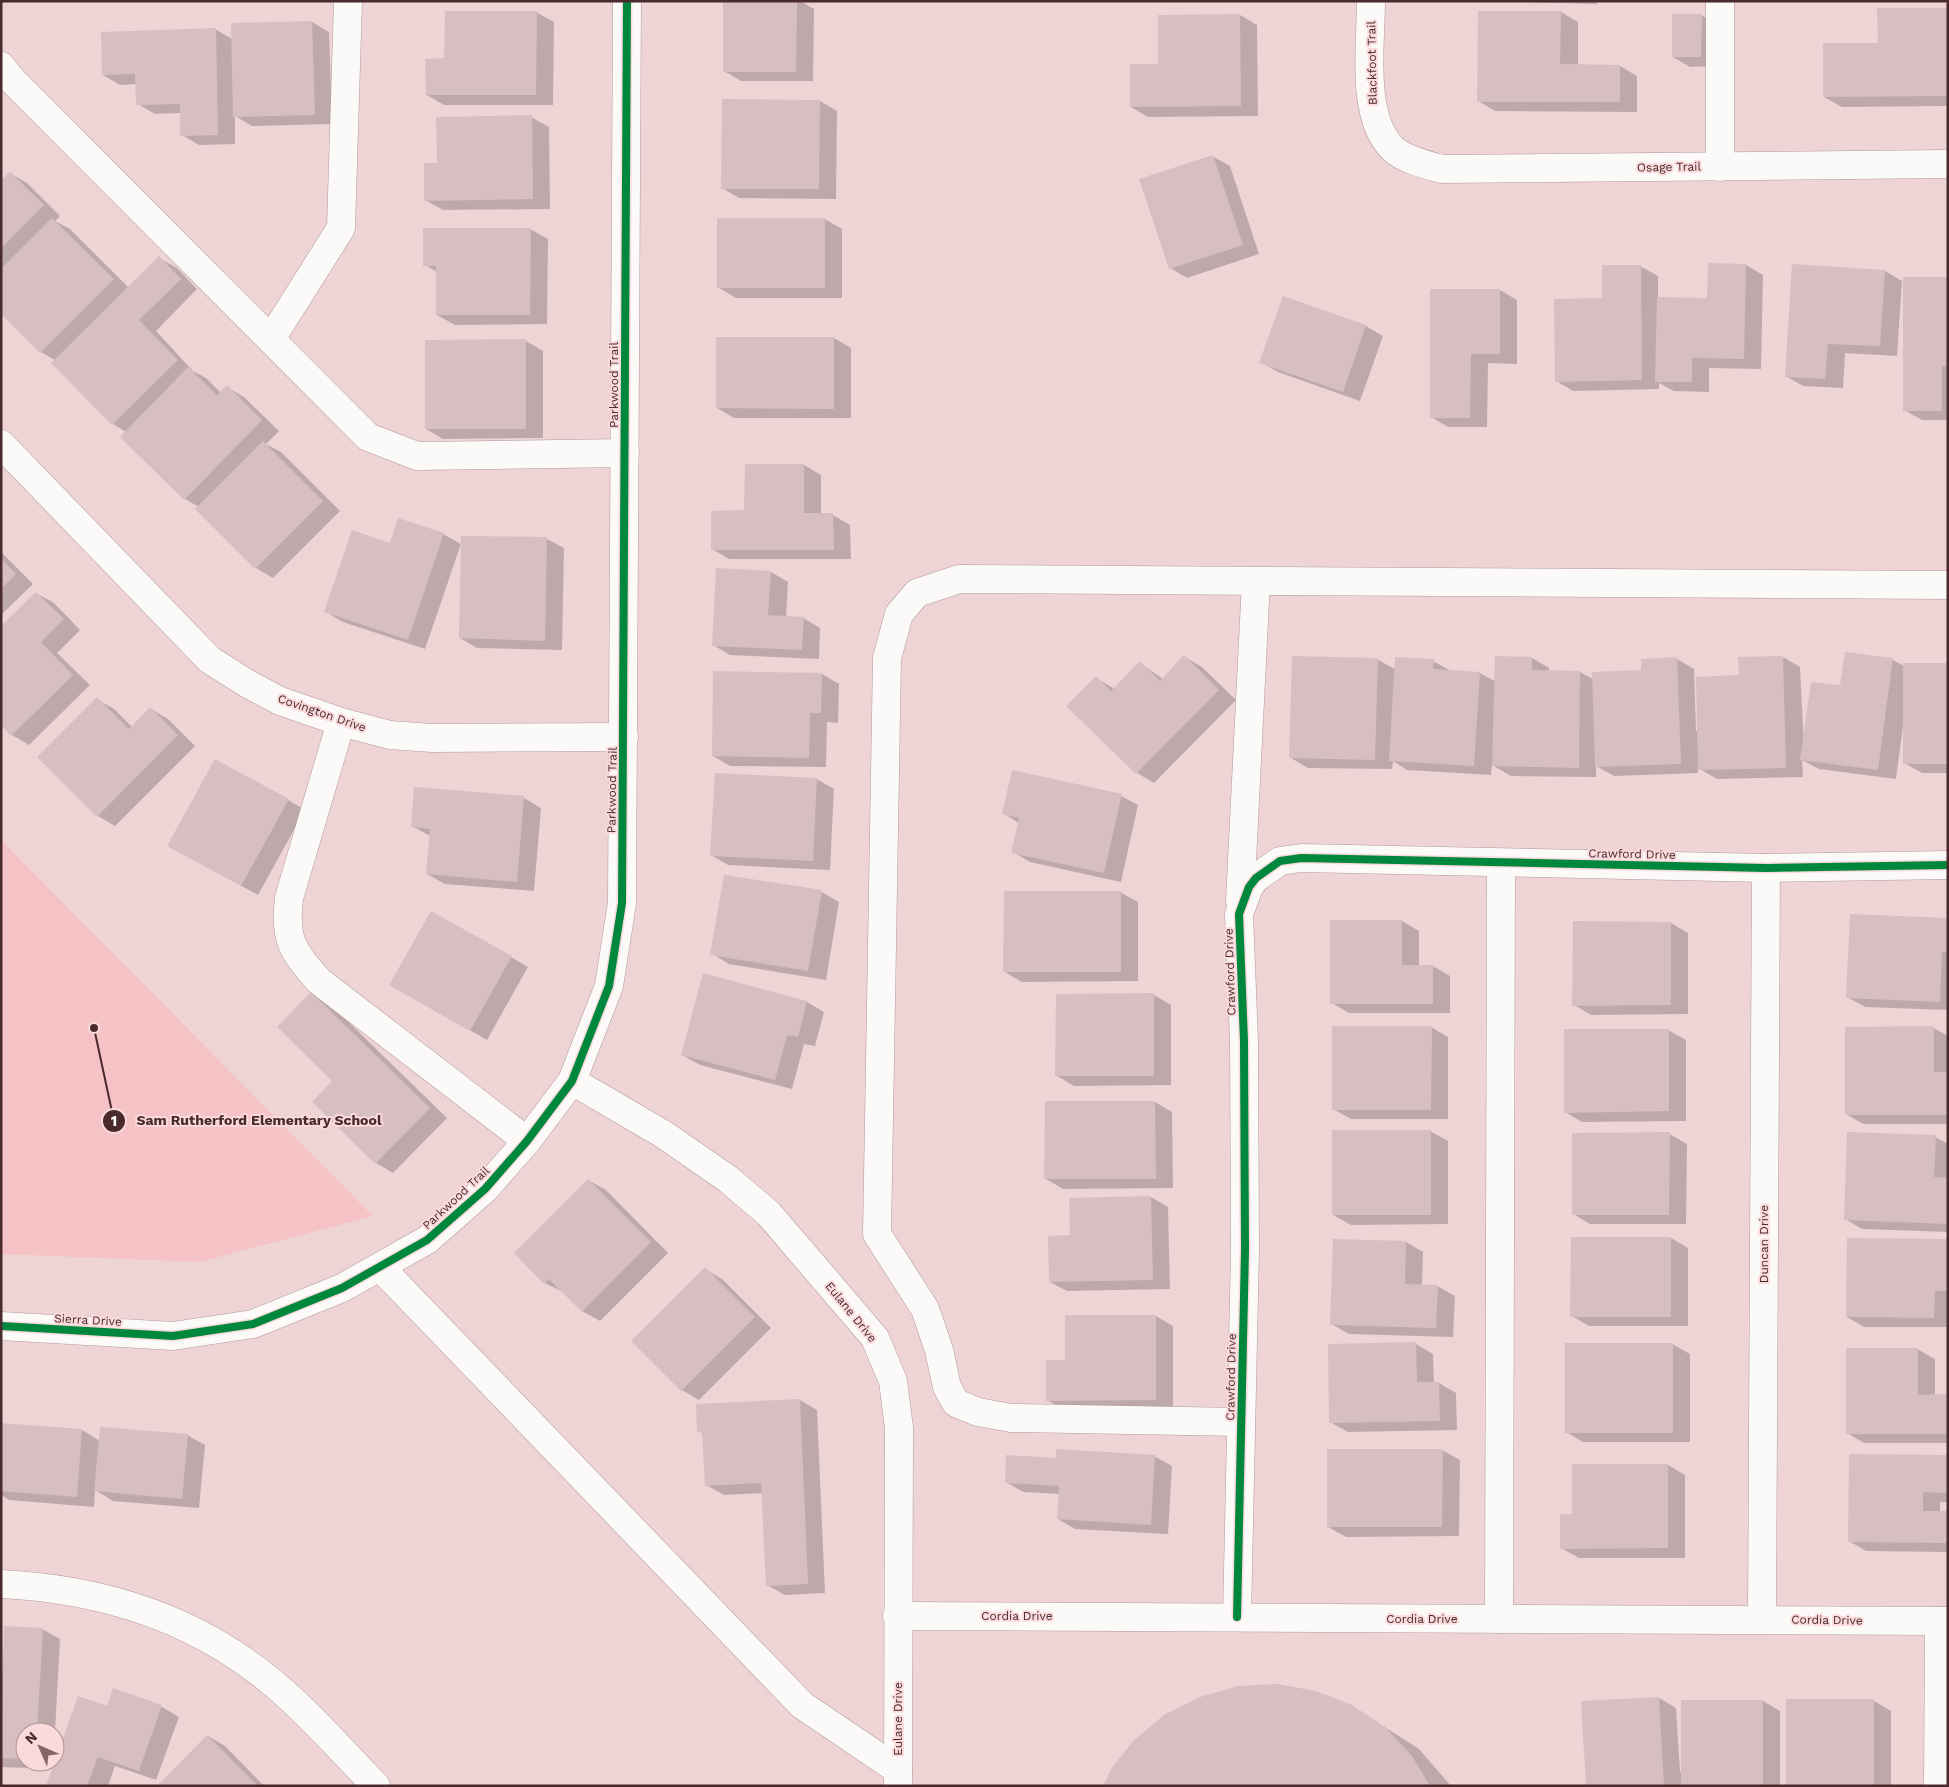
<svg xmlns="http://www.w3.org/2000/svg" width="1949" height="1787" viewBox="0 0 1949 1787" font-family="'Work Sans',sans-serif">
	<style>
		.built { fill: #f5c3c5 }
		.shadow { fill: #0003 }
		.building { fill: #d7bec3 }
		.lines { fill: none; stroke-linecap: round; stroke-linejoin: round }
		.minor-casing { stroke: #b2999b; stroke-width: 29 }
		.minor { stroke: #fcf9f9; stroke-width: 28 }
		.cycleway-casing { stroke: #fbdadc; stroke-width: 11 }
		.cycleway { stroke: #00873e; stroke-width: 8 }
		.labels { text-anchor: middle; stroke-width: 4; stroke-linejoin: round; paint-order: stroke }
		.street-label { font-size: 12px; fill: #492b2d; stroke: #fbdadc }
		.leader { fill: none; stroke: #492b2d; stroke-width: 2 }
		.callout-dot { fill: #492b2d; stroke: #fbdadc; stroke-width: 2 }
		.mark-label { font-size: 15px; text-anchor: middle; font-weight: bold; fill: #fff }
		.callout-label { font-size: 14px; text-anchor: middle; font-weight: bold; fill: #492b2d; stroke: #fbdadc; stroke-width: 4; stroke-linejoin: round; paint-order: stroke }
	</style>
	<rect width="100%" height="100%" fill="#eed4d5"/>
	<polygon class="built" points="1,840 373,1216 200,1262 1,1254"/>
	<g class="shadow">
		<polygon points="724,1 800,1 814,9 813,81 741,81 724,71"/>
		<polygon points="1493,1 1597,1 1597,4"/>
		<polygon points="1948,9 1948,106 1842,107 1824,97 1879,44"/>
		<polygon points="536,12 554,22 553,105 444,105 427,95 445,59"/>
		<polygon points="1561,12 1578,22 1578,66 1620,66 1637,76 1637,112 1495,111 1478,101"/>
		<polygon points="1240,15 1257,25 1258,116 1148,117 1131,107 1159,66"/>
		<polygon points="1701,15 1719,25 1718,66 1690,67 1673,57"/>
		<polygon points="312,22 329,32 332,124 252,126 235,116 235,144 199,145 182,135 181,113 155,114 138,104 137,84 120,85 103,75 215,29 232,39 232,25"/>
		<polygon points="820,101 837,111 836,199 739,198 722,188"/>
		<polygon points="531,117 549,127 550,209 443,210 425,200 438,164"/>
		<polygon points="1212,156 1230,166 1259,254 1187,278 1170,268"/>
		<polygon points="10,173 27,183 60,216 55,221 70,229 129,288 159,258 177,268 197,289 156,331 193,371 206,378 221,393 227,387 244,397 279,431 266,444 281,452 340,511 273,578 256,568 197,509 199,507 185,499 126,432 113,424 53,363 56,361 41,352 1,312 1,182"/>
		<polygon points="719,219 825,219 842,229 842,298 736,298 719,288"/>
		<polygon points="530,229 548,239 547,324 455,325 437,315 437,272 425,265"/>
		<polygon points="1746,265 1763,275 1761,369 1709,368 1709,392 1674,391 1659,383 1659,389 1573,391 1556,381 1603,299 1640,266 1658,276 1658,299 1708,300"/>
		<polygon points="1885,271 1902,281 1897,356 1845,353 1843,388 1803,386 1786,376"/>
		<polygon points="1948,278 1948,420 1922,420 1904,410"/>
		<polygon points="1500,290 1517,300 1517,364 1488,363 1487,427 1448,427 1431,417"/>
		<polygon points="1284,298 1366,326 1383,336 1360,401 1278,372 1261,362"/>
		<polygon points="834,338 851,348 851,418 734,418 717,408"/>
		<polygon points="526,341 543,351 543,438 443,439 426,429"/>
		<polygon points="804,465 821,475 821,515 833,515 850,525 851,559 729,559 712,549 746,512"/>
		<polygon points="443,534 461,544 425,649 343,622 326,612 390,545"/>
		<polygon points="463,537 547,539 564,548 562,650 477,648 460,638"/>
		<polygon points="1,552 33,584 1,615"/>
		<polygon points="771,572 788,582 786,617 803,618 820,628 819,659 730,655 713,645"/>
		<polygon points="36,593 54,603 80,630 57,653 90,685 29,745 12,735"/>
		<polygon points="1846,653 1893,660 1904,666 1948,664 1948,773 1922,773 1904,763 1903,726 1896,779 1819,769 1802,760 1803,777 1717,779 1698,768 1698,773 1614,776 1596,766 1596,777 1511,776 1492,765 1491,775 1407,770 1393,761 1392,769 1308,768 1291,758 1377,659 1396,670 1433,661 1451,671 1480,673 1496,682 1532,658 1549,668 1549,671 1580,672 1593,679 1642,671 1677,659 1694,669 1696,731 1699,731 1740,677 1783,657 1800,667 1804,746 1841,687"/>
		<polygon points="1185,657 1202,667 1236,700 1154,783 1137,773 1068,706 1096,678 1115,689 1140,663 1163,679"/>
		<polygon points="822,674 839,684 838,723 827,722 826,767 730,766 713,756"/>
		<polygon points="97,699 114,709 132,727 151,709 168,719 195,746 115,826 98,816"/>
		<polygon points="716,774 817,779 834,789 830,870 728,865 711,855"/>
		<polygon points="1121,796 1138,805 1121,882 1030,862 1013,852 1019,823 1003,813"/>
		<polygon points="524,798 541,808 534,891 445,884 427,874 430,836 412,826"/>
		<polygon points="288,800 305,810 258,895 186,855"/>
		<polygon points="822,892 839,902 826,980 729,964 712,954"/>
		<polygon points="1120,892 1138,902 1138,981 1022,982 1005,972"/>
		<polygon points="1948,919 1948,1010 1865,1007 1847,997"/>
		<polygon points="1402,921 1419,931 1419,966 1433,966 1450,976 1450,1013 1349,1013 1332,1003"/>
		<polygon points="1574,923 1671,923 1688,933 1688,1014 1591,1015 1574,1005"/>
		<polygon points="511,957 528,967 487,1040 390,985"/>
		<polygon points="703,975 807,1002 824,1012 815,1046 804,1044 792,1089 700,1065 682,1055"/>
		<polygon points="312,993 329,1003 447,1118 393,1173 376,1163 334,1081"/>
		<polygon points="1154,995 1171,1005 1171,1085 1074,1086 1057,1076"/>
		<polygon points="1431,1027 1448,1037 1448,1119 1351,1119 1333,1109"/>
		<polygon points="1934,1028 1948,1036 1948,1124 1863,1124 1846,1114"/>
		<polygon points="1668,1030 1686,1040 1686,1121 1582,1122 1565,1112"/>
		<polygon points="1046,1102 1155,1102 1172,1112 1173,1188 1063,1189 1046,1179"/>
		<polygon points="1430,1131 1448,1141 1448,1224 1351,1225 1333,1215"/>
		<polygon points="1670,1134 1687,1144 1686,1224 1590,1224 1573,1214"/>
		<polygon points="1935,1137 1948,1144 1948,1232 1862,1229 1845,1219"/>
		<polygon points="588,1180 606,1190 668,1253 600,1321 582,1311 563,1292 545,1283 515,1253"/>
		<polygon points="1151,1197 1168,1207 1170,1289 1067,1291 1050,1282 1071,1236 1070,1199"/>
		<polygon points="1671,1238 1688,1248 1688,1326 1589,1326 1572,1316"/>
		<polygon points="1948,1240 1948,1327 1864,1327 1847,1317"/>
		<polygon points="1406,1242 1423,1252 1422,1286 1437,1286 1455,1296 1453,1337 1349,1334 1331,1324"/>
		<polygon points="705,1269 722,1279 771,1328 699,1400 682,1390"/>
		<polygon points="1156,1316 1173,1326 1173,1410 1065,1410 1047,1400 1066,1361"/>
		<polygon points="1416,1344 1433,1354 1434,1383 1439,1383 1456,1393 1457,1430 1348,1432 1330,1422"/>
		<polygon points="1672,1344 1690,1354 1690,1442 1583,1442 1566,1432"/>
		<polygon points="1917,1349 1935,1359 1935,1396 1948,1396 1948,1443 1864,1443 1847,1433"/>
		<polygon points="800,1400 817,1410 825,1593 785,1595 767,1585 763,1493 724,1495 706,1485 704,1434 698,1431"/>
		<polygon points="1,1424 82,1430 100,1441 187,1435 205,1445 199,1508 113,1501 95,1490 94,1507 9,1500 1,1495"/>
		<polygon points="1442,1450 1460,1460 1459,1536 1346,1537 1328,1527"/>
		<polygon points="1154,1456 1172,1466 1168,1534 1075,1529 1058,1519 1060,1494 1023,1492 1006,1482 1057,1459"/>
		<polygon points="1948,1457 1948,1502 1940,1502 1940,1512 1948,1513 1948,1552 1866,1551 1849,1541"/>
		<polygon points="1668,1465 1685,1475 1685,1558 1579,1558 1561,1548 1573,1515"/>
		<polygon points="5,1628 42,1629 60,1639 55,1732 25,1732 25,1762 53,1762 53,1767 107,1708 114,1690 162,1707 179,1717 156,1780 115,1766 108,1786 47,1786 53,1769 1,1767 1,1698"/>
		<polygon points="1659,1698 1676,1708 1680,1772 1763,1701 1780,1711 1780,1786 1587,1786 1583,1702"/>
		<polygon points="1874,1701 1891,1711 1891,1786 1788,1786"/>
		<polygon points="1352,1706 1419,1749 1451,1786 1104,1786"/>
		<polygon points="208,1736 225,1746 264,1786 158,1786"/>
	</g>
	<g class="building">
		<polygon points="723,1 797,1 796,72 723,72"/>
		<polygon points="1877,8 1948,8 1948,96 1823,97 1823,43 1878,43"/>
		<polygon points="445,11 537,11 536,95 426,95 425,59 444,58"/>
		<polygon points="1478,11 1561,11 1560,64 1620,65 1620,102 1477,102"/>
		<polygon points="1240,14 1241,106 1130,107 1130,64 1158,64 1158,15"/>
		<polygon points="1672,14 1702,14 1701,57 1672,57"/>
		<polygon points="312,21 315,115 233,117 231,23"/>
		<polygon points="216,28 218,135 180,136 180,104 136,105 135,74 102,75 101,32"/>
		<polygon points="722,99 820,100 819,189 721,189"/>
		<polygon points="532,115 533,199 424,201 424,163 437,163 436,117"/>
		<polygon points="1213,155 1243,245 1169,269 1139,179"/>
		<polygon points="10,172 44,205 1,248 1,180"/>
		<polygon points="52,218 114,279 40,353 1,314 1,269"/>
		<rect x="717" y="218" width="108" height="70"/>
		<polygon points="423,228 531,228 530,315 436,315 436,266 423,266"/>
		<polygon points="159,256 181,279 139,320 178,360 112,425 51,363"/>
		<polygon points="1708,263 1746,264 1744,359 1692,358 1692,382 1655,382 1657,297 1707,298"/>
		<polygon points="1792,264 1885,270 1880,346 1828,344 1825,379 1785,377"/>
		<polygon points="1602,265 1641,265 1642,380 1555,382 1554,299 1602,298"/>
		<polygon points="1903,277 1948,277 1948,366 1942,366 1942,411 1903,411"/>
		<polygon points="1430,289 1500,289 1500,354 1471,354 1470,418 1430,418"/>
		<polygon points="1283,296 1366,325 1343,392 1259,363"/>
		<polygon points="716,337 834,337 834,409 716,408"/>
		<polygon points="526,339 526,429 425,429 425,340"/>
		<polygon points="188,367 217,395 227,385 262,420 184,500 120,437"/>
		<polygon points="263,441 323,501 255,569 195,509"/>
		<polygon points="745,464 804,464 804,513 833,513 834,550 711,550 711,511 744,510"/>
		<polygon points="398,518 444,533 408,640 324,612 352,530 390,543"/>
		<polygon points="461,536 547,537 545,641 459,638"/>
		<polygon points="1,559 16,574 1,589"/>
		<polygon points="716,568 771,571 768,615 804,617 802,650 712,646"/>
		<polygon points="36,592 64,619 41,642 73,675 11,736 1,725 1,626"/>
		<polygon points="1845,652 1893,658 1878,770 1800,760 1811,682 1840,685"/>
		<polygon points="1184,655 1219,690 1136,774 1066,706 1096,676 1111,691 1140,661 1160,681"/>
		<polygon points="1292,656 1378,658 1375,760 1289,758"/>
		<polygon points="1495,656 1532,657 1532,670 1580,671 1579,768 1492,766"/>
		<polygon points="1783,656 1786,768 1698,770 1696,677 1739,675 1738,657"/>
		<polygon points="1395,657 1434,659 1433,669 1480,672 1474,766 1389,761"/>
		<polygon points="1677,657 1681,764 1595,767 1592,672 1641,670 1641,659"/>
		<rect x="1903" y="663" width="45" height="101"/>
		<polygon points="713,671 822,673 821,713 810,713 809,758 712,756"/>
		<polygon points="97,697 129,729 150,707 178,735 97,817 37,757"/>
		<polygon points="215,759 289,799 241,886 167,846"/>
		<polygon points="1012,770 1122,794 1104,873 1011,853 1019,818 1002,814"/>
		<polygon points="715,773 817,778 813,861 710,856"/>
		<polygon points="414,787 524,796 517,882 426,874 430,829 411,827"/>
		<polygon points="724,875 822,890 808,971 710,955"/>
		<polygon points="1004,891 1121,891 1121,972 1003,972"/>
		<polygon points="431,911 512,956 470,1031 389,985"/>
		<polygon points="1850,914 1948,918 1948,952 1942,952 1940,1002 1846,998"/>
		<polygon points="1330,920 1402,920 1402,965 1433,965 1433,1004 1330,1004"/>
		<polygon points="1573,921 1671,922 1671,1005 1572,1006"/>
		<polygon points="703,973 807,1001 798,1037 787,1035 775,1080 681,1055"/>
		<polygon points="311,992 430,1108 375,1164 312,1102 332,1081 277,1027"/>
		<polygon points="1154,993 1154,1076 1055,1076 1056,994"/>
		<polygon points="1332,1026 1432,1026 1431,1110 1332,1110"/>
		<polygon points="1934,1026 1934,1072 1948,1072 1948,1115 1845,1115 1845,1027"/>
		<polygon points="1564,1029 1669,1029 1669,1111 1564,1113"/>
		<polygon points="1045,1101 1155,1101 1156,1179 1044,1179"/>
		<rect x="1332" y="1130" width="99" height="85"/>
		<polygon points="1670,1132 1669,1215 1572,1215 1572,1133"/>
		<polygon points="1847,1132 1936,1135 1934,1177 1948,1178 1948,1224 1844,1220"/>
		<polygon points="588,1179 651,1242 582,1312 549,1279 544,1284 514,1253"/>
		<polygon points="1151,1196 1153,1280 1049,1282 1048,1236 1070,1235 1069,1198"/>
		<polygon points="1571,1237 1671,1237 1671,1317 1570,1317"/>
		<polygon points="1847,1238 1948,1239 1948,1291 1935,1291 1934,1318 1846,1317"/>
		<polygon points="1333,1239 1406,1241 1405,1284 1438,1285 1436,1328 1330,1325"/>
		<polygon points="705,1267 755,1317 681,1391 631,1341"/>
		<polygon points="1065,1315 1156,1315 1156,1400 1046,1401 1046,1360 1065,1360"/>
		<polygon points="1416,1342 1417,1382 1439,1382 1440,1421 1329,1423 1328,1344"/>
		<rect x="1565" y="1343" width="108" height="90"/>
		<polygon points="1846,1348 1918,1348 1918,1395 1948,1394 1948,1434 1846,1434"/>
		<polygon points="800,1399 808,1584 766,1586 761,1483 705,1486 702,1432 697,1432 696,1404"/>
		<polygon points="1,1423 82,1429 77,1497 1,1491"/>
		<polygon points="100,1427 188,1434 182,1499 94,1491"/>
		<polygon points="1056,1449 1155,1455 1151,1525 1057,1519 1059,1486 1005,1483 1006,1455 1056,1458"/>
		<polygon points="1327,1449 1443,1449 1442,1527 1327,1527"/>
		<polygon points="1849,1454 1948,1455 1948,1493 1923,1492 1923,1511 1947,1511 1947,1543 1848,1542"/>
		<polygon points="1572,1464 1668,1464 1668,1548 1560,1549 1560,1514 1572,1514"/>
		<polygon points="4,1626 43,1628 37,1732 25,1732 25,1759 1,1758"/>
		<polygon points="1277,1684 1316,1691 1352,1705 1385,1727 1412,1756 1430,1786 1103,1786 1111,1769 1134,1740 1164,1715 1200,1697 1238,1686"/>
		<polygon points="113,1688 162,1705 139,1771 98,1757 87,1786 46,1786 78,1696 107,1706"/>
		<polygon points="1659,1697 1664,1786 1586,1786 1581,1701"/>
		<rect x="1786" y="1699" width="88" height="87"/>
		<rect x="1681" y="1700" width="82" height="86"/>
		<polygon points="207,1735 258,1786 157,1786"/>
	</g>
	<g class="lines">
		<g class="minor-casing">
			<g id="minor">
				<path d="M 1371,1 C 1371,44 1360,117 1393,149 C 1405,160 1427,165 1442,169 L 1948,164"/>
				<polyline points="1,66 11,79 368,437 417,456 625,453"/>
				<polyline points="1720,167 1720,1"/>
				<polyline points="271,339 341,228 348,1"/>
				<polyline points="1,444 210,660 248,684 280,701 341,722 390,735 432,738 624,737"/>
				<path d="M 341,722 L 289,898 C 284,940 292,950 319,981 L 527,1141"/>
				<polyline points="1240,901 1256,581"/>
				<polyline points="572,1081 663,1134 728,1179 769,1214 875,1338 893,1381 899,1428 898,1786"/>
				<polyline points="380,1267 802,1705 898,1770"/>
				<polyline points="1,1326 173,1336 253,1324 342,1288 427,1240 485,1189 527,1141 572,1081 609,986 622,903 627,1"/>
				<polyline points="1241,1422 1011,1418 978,1412 956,1403 947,1387 939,1350 925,1309 877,1234 887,658 899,614 917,593 959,579 1948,585"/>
				<path d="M 1,1584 C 102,1589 196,1618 274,1684 C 309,1713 344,1753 376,1786"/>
				<polyline points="897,1616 1948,1621"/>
				<polyline points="1237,1617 1245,1250 1244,1041 1239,914 1249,887 1256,878 1280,861 1301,858 1766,868 1948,865"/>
				<polyline points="1499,1619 1501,863"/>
				<polyline points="1762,1619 1766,868"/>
				<polyline points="1938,1786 1939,1621"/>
			</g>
		</g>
		<use href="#minor" class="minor"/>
		<g class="cycleway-casing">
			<g id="cycleway">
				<polyline points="1,1326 173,1336 253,1324 342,1288 427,1240 485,1189 527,1141 572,1081 609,986 622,903 627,1"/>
				<polyline points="1237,1617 1245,1250 1244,1041 1239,914 1249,887 1256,878 1280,861 1301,858 1766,868 1948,865"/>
			</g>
		</g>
		<use href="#cycleway" class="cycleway"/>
	</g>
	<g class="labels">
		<g class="street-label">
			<text transform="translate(1372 63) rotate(-91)" y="4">Blackfoot Trail</text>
			<text transform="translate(1669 167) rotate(-1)" y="4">Osage Trail</text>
			<text transform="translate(614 385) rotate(-90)" y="4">Parkwood Trail</text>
			<text transform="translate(322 713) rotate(19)" y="4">Covington Drive</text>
			<text transform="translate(612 790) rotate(-89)" y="4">Parkwood Trail</text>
			<text transform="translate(1632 854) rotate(1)" y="4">Crawford Drive</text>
			<text transform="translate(1230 972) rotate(-92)" y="4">Crawford Drive</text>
			<text transform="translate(456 1198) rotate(-43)" y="4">Parkwood Trail</text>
			<text transform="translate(1764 1244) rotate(-90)" y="4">Duncan Drive</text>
			<text transform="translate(851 1312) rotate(51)" y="4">Eulane Drive</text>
			<text transform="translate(88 1320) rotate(3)" y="4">Sierra Drive</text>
			<text transform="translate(1231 1377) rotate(-89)" y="4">Crawford Drive</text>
			<text x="1017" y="1620">Cordia Drive</text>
			<text x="1422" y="1623">Cordia Drive</text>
			<text transform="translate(1827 1620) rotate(1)" y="4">Cordia Drive</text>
			<text transform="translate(898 1719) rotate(-90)" y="4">Eulane Drive</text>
		</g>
	</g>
	<path class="leader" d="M94 1028L114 1121"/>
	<g class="callout-dot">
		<circle cx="94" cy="1028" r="5"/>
		<circle cx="114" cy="1121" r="12"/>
	</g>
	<g class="mark-label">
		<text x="114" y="1126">1</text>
	</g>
	<g class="callout-label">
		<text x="259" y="1125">Sam Rutherford Elementary School</text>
	</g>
	<rect width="1949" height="1787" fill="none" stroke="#492b2d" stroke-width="5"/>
	<g transform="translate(40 1747) rotate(315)"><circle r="24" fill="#fbdadc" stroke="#b49496"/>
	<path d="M0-4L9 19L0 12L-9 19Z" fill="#836668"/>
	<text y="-8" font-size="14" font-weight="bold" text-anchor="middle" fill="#492b2d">N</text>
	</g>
</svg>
